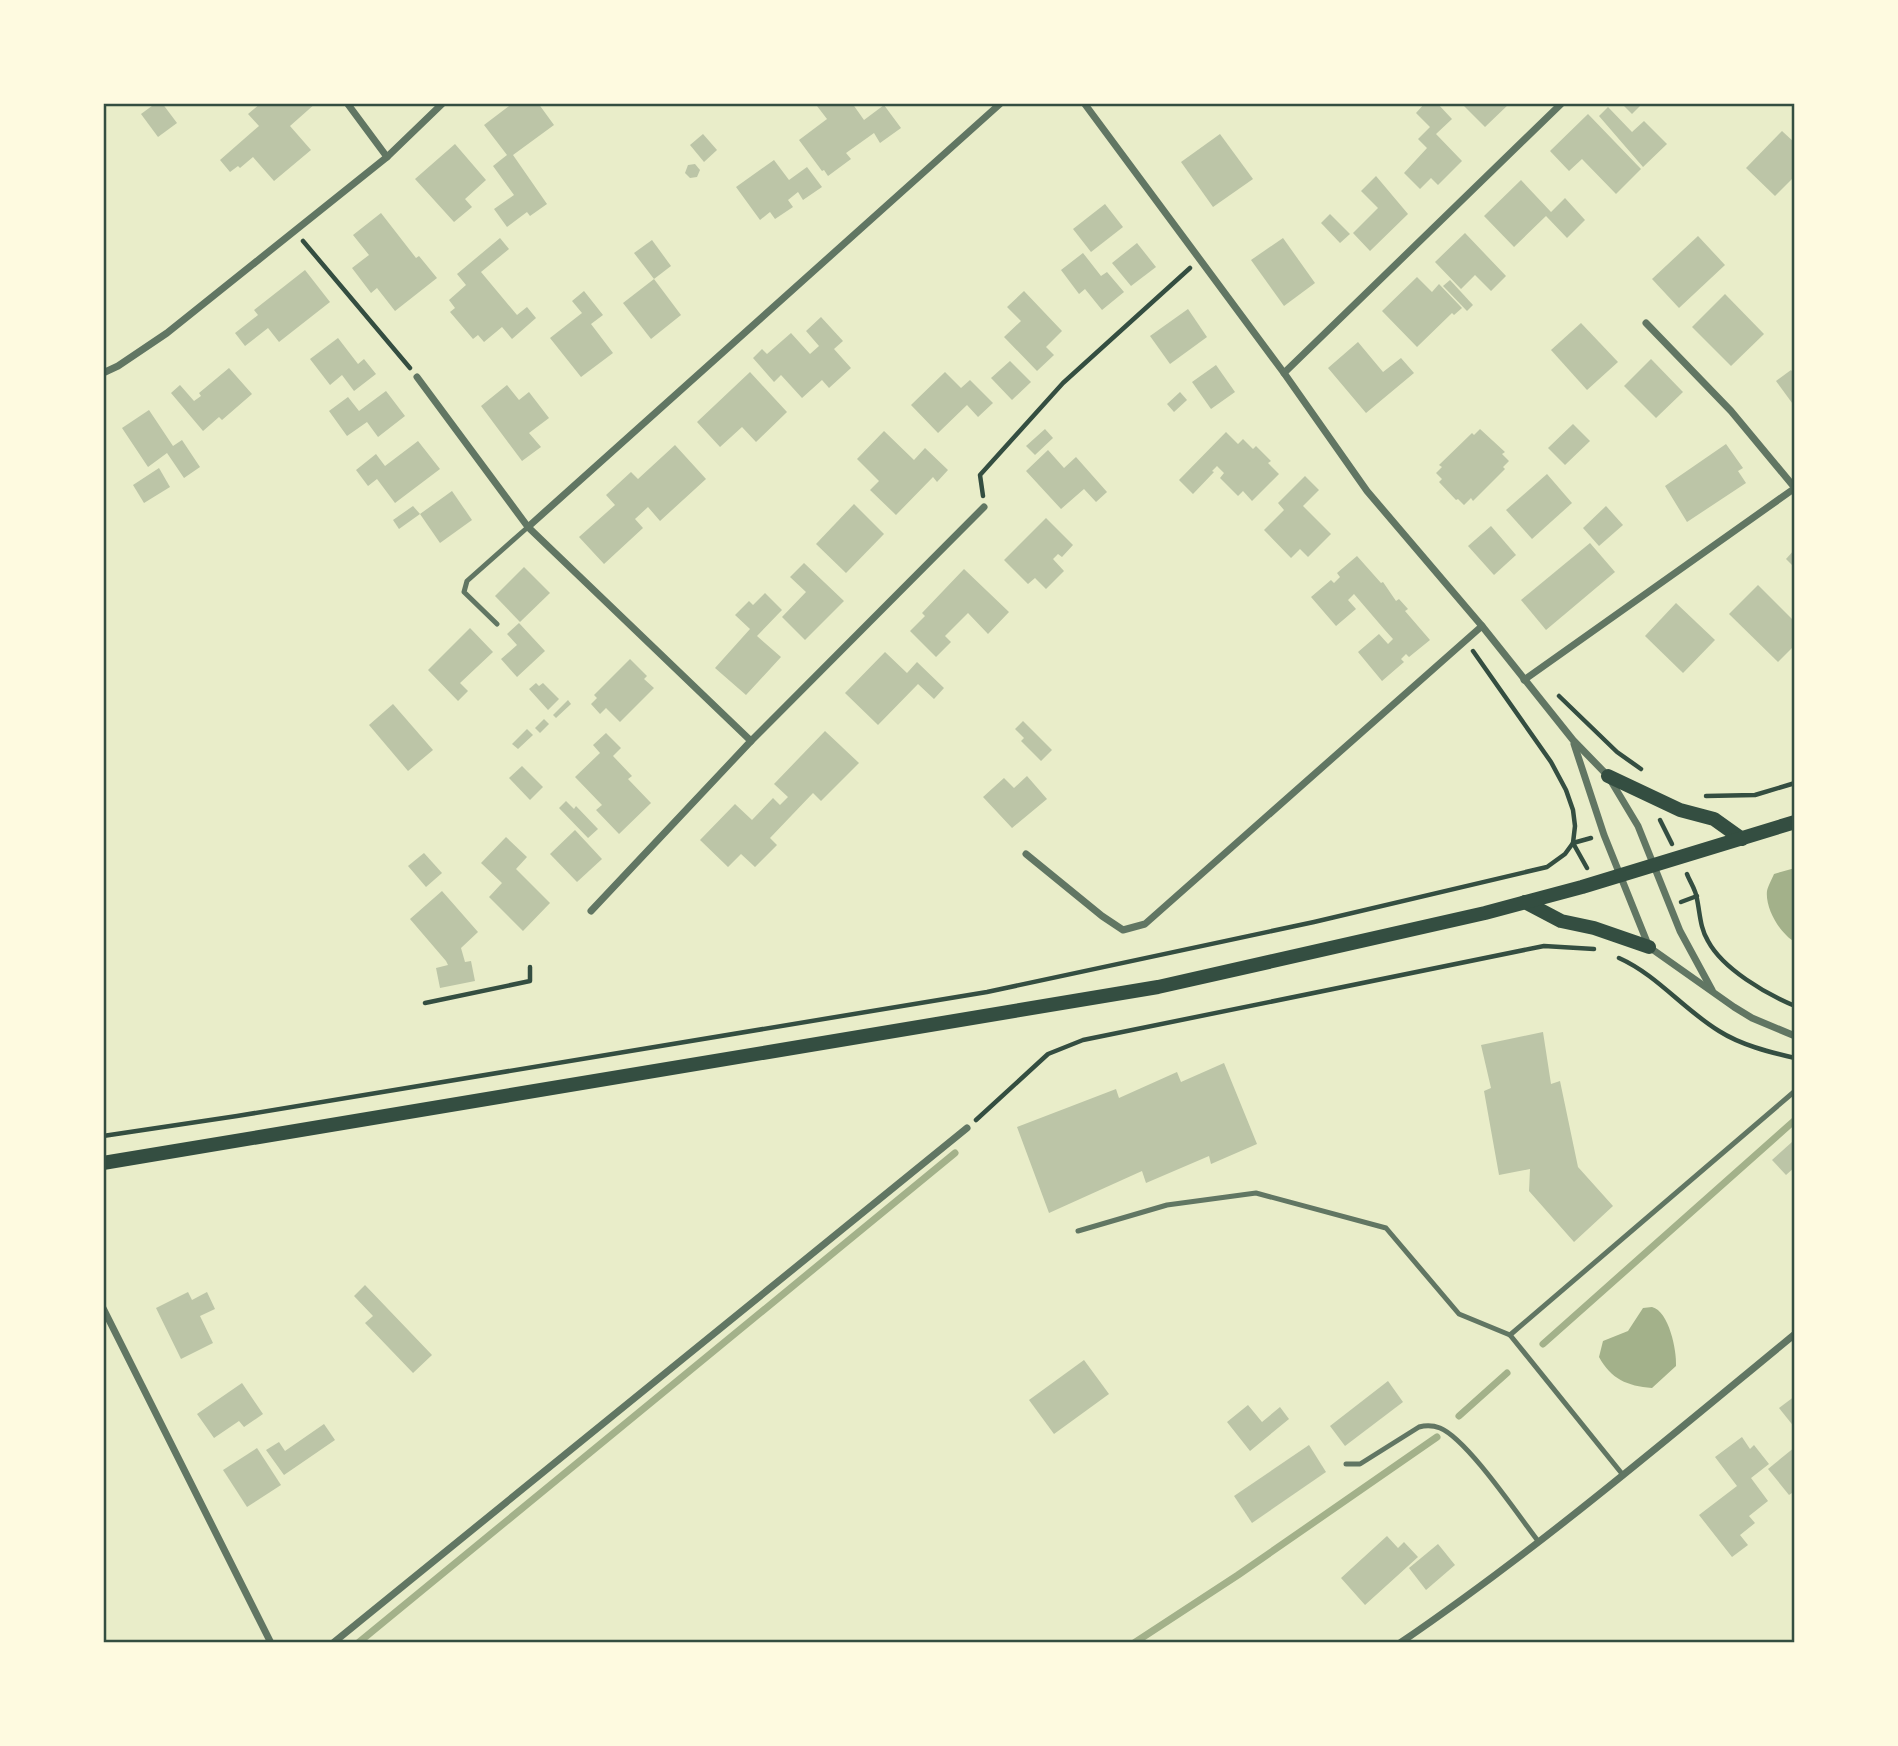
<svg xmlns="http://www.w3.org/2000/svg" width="1898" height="1746" viewBox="0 0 1898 1746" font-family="'IBM Plex Sans',sans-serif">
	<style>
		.water { fill: #a3b18a }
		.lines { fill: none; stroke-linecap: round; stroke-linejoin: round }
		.stream { stroke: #a3b18a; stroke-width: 7 }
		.building { fill: #bcc5a7 }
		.path { stroke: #344e41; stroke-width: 4.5 }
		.service { stroke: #617663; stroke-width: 5 }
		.minor { stroke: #617663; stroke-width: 7 }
		.secondary { stroke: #344e41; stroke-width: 14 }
		.neatline { fill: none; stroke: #344e41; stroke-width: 2.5 }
	</style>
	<rect width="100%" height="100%" fill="#e9edc9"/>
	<g class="water">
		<path d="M 1795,868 L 1795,942 C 1780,934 1765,908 1767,891 C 1768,886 1772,879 1774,874 Z"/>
		<path d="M 1652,1307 C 1669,1311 1677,1351 1676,1366 L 1652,1388 C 1627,1386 1611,1379 1599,1357 L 1603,1341 L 1628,1331 L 1643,1308 Z"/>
	</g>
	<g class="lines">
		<g class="stream">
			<polyline points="1543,1344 1795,1120"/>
			<polyline points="1459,1416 1507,1373"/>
			<polyline points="358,1643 955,1153"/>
			<polyline points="1134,1643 1238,1575 1437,1437"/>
		</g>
	</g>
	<g class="building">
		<polygon points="156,103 162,103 177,123 158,137 141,114"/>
		<polygon points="261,103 281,103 284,106 287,103 316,103 290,126 311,150 274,181 253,157 240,168 238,166 230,172 220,160 259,126 248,114"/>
		<polygon points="513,103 538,103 554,125 513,155 547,204 530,216 527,212 507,227 494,209 514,195 493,166 507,155 484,125"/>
		<polygon points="821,103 852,103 864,120 884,105 901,128 880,143 874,133 846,153 851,159 828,176 824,170 822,171 799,140 827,119 817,106"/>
		<polygon points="1425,103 1437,103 1452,119 1436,134 1462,161 1438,185 1431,178 1420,189 1404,173 1427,148 1418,139 1430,127 1416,113"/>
		<polygon points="1465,103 1510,103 1485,127 1463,105"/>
		<polygon points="1621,103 1643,103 1632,114"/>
		<polygon points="1608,107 1632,132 1644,121 1667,144 1643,167 1599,116"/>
		<polygon points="1588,114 1641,169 1616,194 1582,159 1569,171 1550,151"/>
		<polygon points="1782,131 1795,143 1795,176 1775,196 1746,168"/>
		<polygon points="703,134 717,150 704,162 690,145"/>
		<polygon points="1220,134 1253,179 1213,207 1181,162"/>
		<polygon points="455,144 486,180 465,199 472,207 454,222 415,179"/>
		<polygon points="774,160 789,180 807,167 822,187 803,200 798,192 788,200 793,207 775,219 770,212 760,220 736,187"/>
		<polygon points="695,164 700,170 697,177 690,178 685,173 688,165"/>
		<polygon points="1376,176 1408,214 1370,251 1353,233 1378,208 1361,191"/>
		<polygon points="1521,180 1551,212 1565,198 1585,220 1567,238 1546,216 1514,247 1484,216"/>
		<polygon points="1105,204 1123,227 1091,252 1073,229"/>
		<polygon points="381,213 416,258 419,256 437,278 395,311 377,288 371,293 352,268 369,255 353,235"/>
		<polygon points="1330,214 1350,234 1340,243 1321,223"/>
		<polygon points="1465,233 1506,276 1491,291 1475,275 1461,289 1435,262"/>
		<polygon points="1698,236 1725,265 1679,308 1652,279"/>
		<polygon points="500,238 509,249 481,272 517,315 527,307 536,318 512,339 502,327 484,342 478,335 473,339 450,312 455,308 449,300 466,285 457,274"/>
		<polygon points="1283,238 1315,283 1284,306 1251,260"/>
		<polygon points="652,240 671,266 654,279 634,253"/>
		<polygon points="1137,243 1156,267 1131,286 1112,263"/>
		<polygon points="1083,253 1101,276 1107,272 1124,292 1102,310 1085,289 1079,294 1061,270"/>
		<polygon points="305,270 330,302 279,342 268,328 245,346 235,333 258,315 254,310"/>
		<polygon points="1417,277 1432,292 1439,284 1462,308 1454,315 1452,313 1417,347 1382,311"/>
		<polygon points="654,279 681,315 651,339 623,303"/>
		<polygon points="1450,280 1473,305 1467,311 1443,286"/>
		<polygon points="584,291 603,315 591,324 613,353 581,377 550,338 582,313 572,301"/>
		<polygon points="1024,291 1062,331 1046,347 1054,355 1037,371 1004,337 1021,321 1007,307"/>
		<polygon points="1725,294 1764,334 1731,366 1692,327"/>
		<polygon points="1188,309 1207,337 1170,364 1150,336"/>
		<polygon points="821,317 843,341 834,349 851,368 829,388 822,380 802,398 781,375 774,382 753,358 762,349 767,354 791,333 810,354 819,346 806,331"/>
		<polygon points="1581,323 1618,362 1587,390 1551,350"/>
		<polygon points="338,338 358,364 364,359 376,374 354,391 342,375 330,385 310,359"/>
		<polygon points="1358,342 1383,372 1401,358 1414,373 1366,413 1328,368"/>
		<polygon points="1651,359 1683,392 1656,418 1624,386"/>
		<polygon points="1010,361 1031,382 1012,400 991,378"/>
		<polygon points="1216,365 1235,392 1211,409 1192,382"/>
		<polygon points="229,368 252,394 222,420 219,417 203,431 171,393 180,385 194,401 201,396 199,393"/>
		<polygon points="1791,370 1795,375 1795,407 1776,381"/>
		<polygon points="750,372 787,412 756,442 742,427 720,447 697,422"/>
		<polygon points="945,372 961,388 970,380 993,403 978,417 967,405 938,433 911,405"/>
		<polygon points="507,385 519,400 529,392 549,418 529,433 541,447 522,461 481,406"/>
		<polygon points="386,391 405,416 378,437 367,422 347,436 329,411 348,397 359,411"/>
		<polygon points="1180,392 1187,400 1174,412 1167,404"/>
		<polygon points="149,410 173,446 182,440 200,467 184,478 167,453 148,467 122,428"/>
		<polygon points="1573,424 1590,441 1565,465 1548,448"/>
		<polygon points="1045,429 1053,438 1035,455 1026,446"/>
		<polygon points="1480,429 1505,452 1502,454 1509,461 1503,467 1505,469 1473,501 1471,498 1464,505 1458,499 1456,500 1439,482 1442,479 1436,473 1442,467 1439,465 1472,433 1474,435"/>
		<polygon points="884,431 914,460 925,448 948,470 937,482 933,477 896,515 870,490 879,481 857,459"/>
		<polygon points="1226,432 1238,444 1243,439 1253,449 1256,446 1271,461 1268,463 1279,474 1252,501 1243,491 1238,496 1220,478 1224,473 1217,466 1212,471 1214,472 1193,494 1179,480"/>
		<polygon points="418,441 440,469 395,503 377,479 368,486 356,470 376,454 385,466"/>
		<polygon points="1726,444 1743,468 1738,471 1746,483 1687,522 1665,486"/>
		<polygon points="675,445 706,479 660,521 648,507 635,519 643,528 604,564 579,537 615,505 606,495 631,472 638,479"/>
		<polygon points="1048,450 1064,468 1076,457 1107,492 1096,502 1084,489 1061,509 1026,471"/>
		<polygon points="159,468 170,487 144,503 133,485"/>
		<polygon points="1547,474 1572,503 1532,539 1506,510"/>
		<polygon points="1305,476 1319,490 1303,506 1331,534 1308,557 1300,549 1291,558 1264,530 1284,510 1278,503"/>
		<polygon points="452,491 472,520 440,543 420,514"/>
		<polygon points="854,504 884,534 846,573 816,544"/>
		<polygon points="413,506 420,514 399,529 393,520"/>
		<polygon points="1606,506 1623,525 1599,546 1583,528"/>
		<polygon points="1046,518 1073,545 1062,557 1058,554 1053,559 1064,571 1046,589 1035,578 1028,584 1004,560"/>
		<polygon points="1491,526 1516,555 1494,575 1468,546"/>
		<polygon points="1590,543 1615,572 1546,630 1521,600"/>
		<polygon points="1795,549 1795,568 1786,559"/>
		<polygon points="1357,556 1381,583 1383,582 1396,601 1399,599 1408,609 1405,611 1430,640 1409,657 1406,654 1401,659 1404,662 1382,681 1358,652 1379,634 1388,644 1393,639 1384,629 1354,594 1348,600 1356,609 1336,626 1311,597 1331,580 1334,583 1340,577 1337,573"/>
		<polygon points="804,563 844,601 805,640 782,617 806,592 790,577"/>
		<polygon points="524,567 550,593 520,622 495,596"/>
		<polygon points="964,569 1009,612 988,634 968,613 945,636 951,642 936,657 910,631 925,616 922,613"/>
		<polygon points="1758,585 1795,622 1795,645 1778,662 1729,614"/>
		<polygon points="765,593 782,610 757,636 781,657 746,695 715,668 750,629 735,615 749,601 753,605"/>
		<polygon points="1676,603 1715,640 1683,673 1645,636"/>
		<polygon points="519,623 545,651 517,677 501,659 517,645 507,634"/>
		<polygon points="470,628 493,652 460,683 468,691 458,701 428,670"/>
		<polygon points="885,652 907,673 917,662 944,688 934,699 918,684 878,725 845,693"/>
		<polygon points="630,659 647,676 644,679 654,688 620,722 606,708 600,714 591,704 597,698 594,695"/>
		<polygon points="536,683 539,686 543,683 559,699 548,710 529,689"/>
		<polygon points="568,700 571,704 556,718 553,715"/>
		<polygon points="393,704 433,750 408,771 369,725"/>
		<polygon points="544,719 549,724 540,733 535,728"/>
		<polygon points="1023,721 1052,750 1041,761 1021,741 1024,738 1015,729"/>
		<polygon points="527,729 533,735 518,749 512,744"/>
		<polygon points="825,731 859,763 821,801 813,793 770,838 777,845 755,867 741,854 728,867 700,840 735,804 752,820 773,798 780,805 788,797 774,784"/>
		<polygon points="606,733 621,748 613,756 632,776 628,779 651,803 619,834 596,810 602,805 575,777 600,753 593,745"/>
		<polygon points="522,766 543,787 530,800 509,778"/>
		<polygon points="1027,776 1047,799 1012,828 983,797 1004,778 1014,788"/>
		<polygon points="566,801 574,809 576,806 598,829 588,838 559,808"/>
		<polygon points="575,830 602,859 577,882 550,854"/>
		<polygon points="506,837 527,857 516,869 550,903 523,931 489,897 502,883 481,863"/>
		<polygon points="424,853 442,873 426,887 408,866"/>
		<polygon points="442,891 478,932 461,948 465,962 471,961 475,981 440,988 436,968 448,965 446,961 410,919"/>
		<polygon points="1543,1032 1551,1084 1560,1081 1578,1167 1613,1206 1574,1242 1529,1191 1530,1169 1499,1175 1484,1091 1491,1088 1481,1045"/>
		<polygon points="1224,1063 1257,1144 1211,1164 1209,1156 1146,1183 1142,1171 1049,1213 1017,1127 1116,1089 1119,1098 1177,1072 1181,1082"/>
		<polygon points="1792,1142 1795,1144 1795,1167 1786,1175 1772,1160"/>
		<polygon points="365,1285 432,1355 413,1373 365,1323 373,1316 354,1296"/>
		<polygon points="188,1292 192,1300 207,1292 215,1309 200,1316 213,1343 181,1359 156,1308"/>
		<polygon points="1084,1360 1109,1394 1054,1434 1029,1400"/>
		<polygon points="1388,1381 1403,1402 1345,1446 1330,1426"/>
		<polygon points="242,1383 263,1414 244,1427 239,1421 214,1438 197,1414"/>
		<polygon points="1795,1396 1795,1428 1779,1408"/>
		<polygon points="1248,1405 1262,1422 1280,1407 1289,1419 1250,1451 1227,1422"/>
		<polygon points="324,1424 335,1440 284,1475 266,1450 279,1442 285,1451"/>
		<polygon points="1742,1437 1750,1449 1754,1445 1769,1464 1751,1478 1768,1501 1749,1516 1755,1523 1740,1535 1748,1545 1732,1557 1699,1515 1737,1486 1715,1457"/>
		<polygon points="1309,1445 1326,1472 1252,1523 1234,1496"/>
		<polygon points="1795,1447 1795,1491 1789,1495 1768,1469"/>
		<polygon points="257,1448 281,1485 247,1507 223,1470"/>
		<polygon points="1387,1536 1398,1548 1404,1542 1418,1557 1365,1605 1341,1578"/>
		<polygon points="1438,1544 1455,1565 1426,1590 1409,1568"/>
	</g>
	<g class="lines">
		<g class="path">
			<polyline points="303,241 410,368"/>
			<polyline points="983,496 980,475 1063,383 1190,268"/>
			<polyline points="1473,651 1551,762 1566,790 1573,810 1575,826 1573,843 1587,868"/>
			<polyline points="1559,696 1617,752 1641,769"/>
			<polyline points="1706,796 1755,795 1795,783"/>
			<polyline points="1660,820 1672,844"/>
			<path d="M 1687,874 C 1690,882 1696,890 1697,899 C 1700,913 1700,928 1708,941 C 1723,969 1766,994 1795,1006"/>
			<polyline points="1681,902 1697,896"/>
			<path d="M 1619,958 C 1657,975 1683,1009 1719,1031 C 1741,1045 1769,1052 1795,1058"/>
			<polyline points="425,1003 530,981 530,967"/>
			<polyline points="976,1120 1048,1054 1083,1040 1544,946 1594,949"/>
			<polyline points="103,1136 237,1116 987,992 1314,922 1547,867 1565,854 1573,843 1591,838"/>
		</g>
		<g class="service">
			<polyline points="497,624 464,592 467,581 528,527"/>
			<polyline points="1078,1231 1167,1205 1256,1193 1386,1228 1459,1314 1510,1335 1623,1475"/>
			<polyline points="1510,1335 1795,1091"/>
			<path d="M 1346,1464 L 1360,1464 L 1419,1427 C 1427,1425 1432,1425 1440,1428 C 1467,1439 1518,1515 1538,1541"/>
		</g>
		<g class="minor">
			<polyline points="347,103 387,157"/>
			<polyline points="1084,103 1284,373 1367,491 1482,626 1573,740 1608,776 1638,826 1680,931 1712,990"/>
			<polyline points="1646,323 1731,411 1795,488"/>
			<polyline points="103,373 118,366 167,333 387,157 443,103"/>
			<polyline points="1284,373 1562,103"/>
			<polyline points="417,377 528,527 751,741 984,507"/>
			<polyline points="528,527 1001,103"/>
			<polyline points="1524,680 1795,488"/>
			<polyline points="1574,744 1604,835 1649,947 1734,1007 1752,1018 1795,1036"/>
			<polyline points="1026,854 1102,916 1123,930 1145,924 1482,626"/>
			<polyline points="591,911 751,741"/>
			<polyline points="103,1308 271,1643"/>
			<polyline points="333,1643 967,1128"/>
			<path d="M 1400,1643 C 1538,1549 1666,1440 1795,1334"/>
		</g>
		<g class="secondary">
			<polyline points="1608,776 1680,810 1714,819 1742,839"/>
			<polyline points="1525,902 1561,921 1594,928 1649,947"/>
			<polyline points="103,1163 1158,987 1485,913 1582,887 1795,822"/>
		</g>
	</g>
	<rect width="1898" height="1746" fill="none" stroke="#fefae0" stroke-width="210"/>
	<rect x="105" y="105" width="1688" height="1536" class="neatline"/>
</svg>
